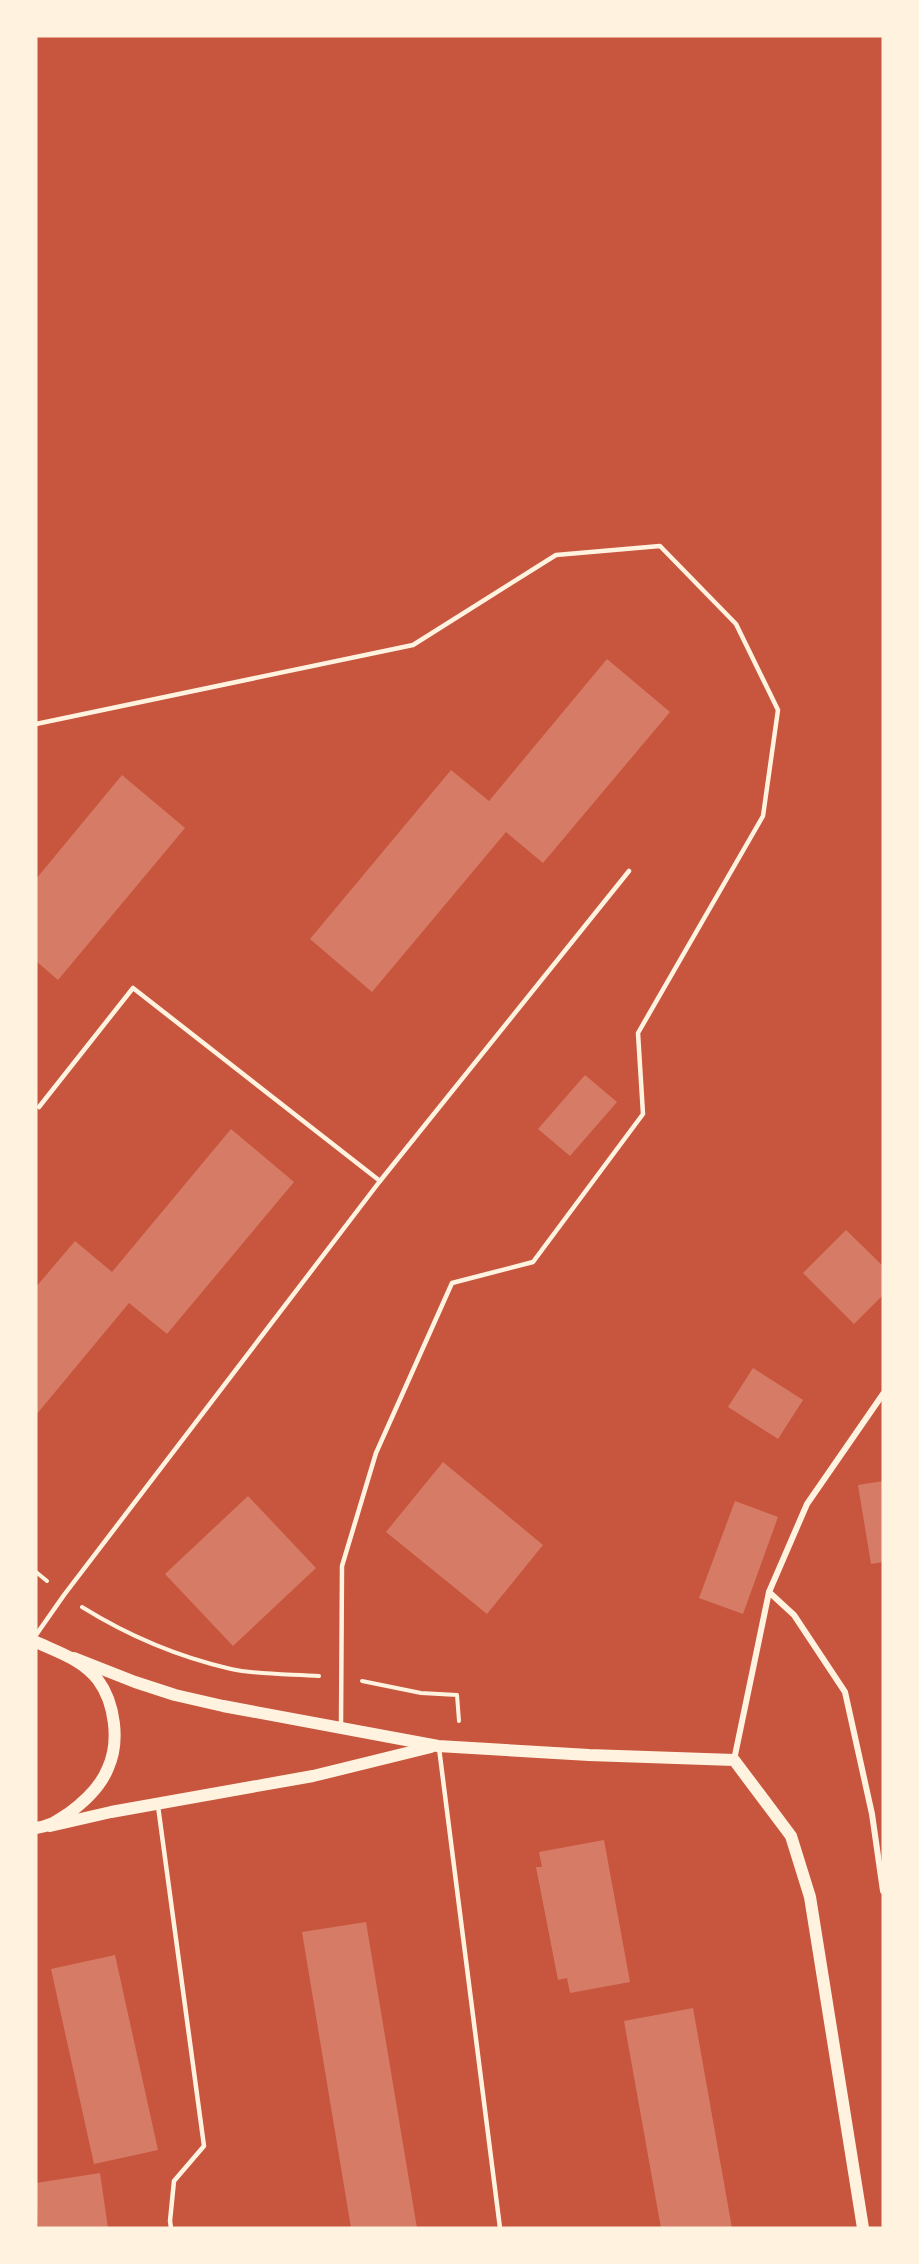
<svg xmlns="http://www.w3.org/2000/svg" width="919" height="2264" viewBox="0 0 919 2264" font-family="'Work Sans',sans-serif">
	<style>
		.building { fill: #d67c66 }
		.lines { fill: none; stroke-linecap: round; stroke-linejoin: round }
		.path { stroke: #fff3e0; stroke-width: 4 }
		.service { stroke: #fff3e0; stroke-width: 4.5 }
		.minor { stroke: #fff3e0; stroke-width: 6 }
		.secondary { stroke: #fff3e0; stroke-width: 12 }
	</style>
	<rect width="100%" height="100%" fill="#c8553d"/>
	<g class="building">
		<polygon points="607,659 670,712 543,863 506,832 372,992 310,939 451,770 489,801"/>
		<polygon points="122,775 185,828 58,980 36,961 36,879"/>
		<polygon points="585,1075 617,1102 570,1156 538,1129"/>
		<polygon points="231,1129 294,1182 167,1334 129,1303 36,1415 36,1287 75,1241 112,1272"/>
		<polygon points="846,1230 883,1266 883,1295 854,1324 803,1273"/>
		<polygon points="753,1368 803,1400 778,1439 728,1407"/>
		<polygon points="443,1462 543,1545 487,1614 386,1532"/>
		<polygon points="883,1481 883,1562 871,1564 858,1485"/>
		<polygon points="248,1496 316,1568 233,1646 165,1574"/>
		<polygon points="735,1501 778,1517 743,1614 699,1598"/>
		<polygon points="604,1840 630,1982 570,1993 567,1978 558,1980 536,1867 542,1867 539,1852"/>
		<polygon points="366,1922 417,2228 351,2228 302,1932"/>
		<polygon points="115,1955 158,2150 94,2164 51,1969"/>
		<polygon points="693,2008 732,2228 661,2228 624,2021"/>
		<polygon points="100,2173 108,2228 38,2228 36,2183"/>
	</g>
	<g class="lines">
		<g class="path">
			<polyline points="36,1572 47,1581"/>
			<path d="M 82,1607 C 127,1635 179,1657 231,1669 C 258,1675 292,1674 319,1676"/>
			<polyline points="362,1681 421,1693 457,1695 459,1721"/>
		</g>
		<g class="service">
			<polyline points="36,724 413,645 556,555 660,546 736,624 778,710 763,816 638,1033 643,1114 533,1262 452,1283 376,1453 342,1566 341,1725"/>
			<polyline points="39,1107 133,988 380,1181"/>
			<polyline points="36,1635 64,1595 380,1181 629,871"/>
			<polyline points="439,1748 500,2228"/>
			<polyline points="158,1806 204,2146 174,2181 170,2221 171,2228"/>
		</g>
		<g class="minor">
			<polyline points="769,1592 794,1615 845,1692 872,1814 883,1891"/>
			<polyline points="734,1760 769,1592 807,1504 883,1394"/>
		</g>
		<g class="secondary">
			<path d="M 36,1642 C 58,1652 83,1660 98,1680 C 115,1703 120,1742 108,1768 C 101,1786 84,1802 69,1813 C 56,1821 51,1826 36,1828"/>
			<polyline points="74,1658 135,1682 175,1695 223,1706 438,1746 589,1755 734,1760 791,1836 810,1897 863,2228"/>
			<polyline points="50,1826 111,1812 313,1776 431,1747"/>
		</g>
	</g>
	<rect width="919" height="2264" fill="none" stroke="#fff3e0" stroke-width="75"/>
</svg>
